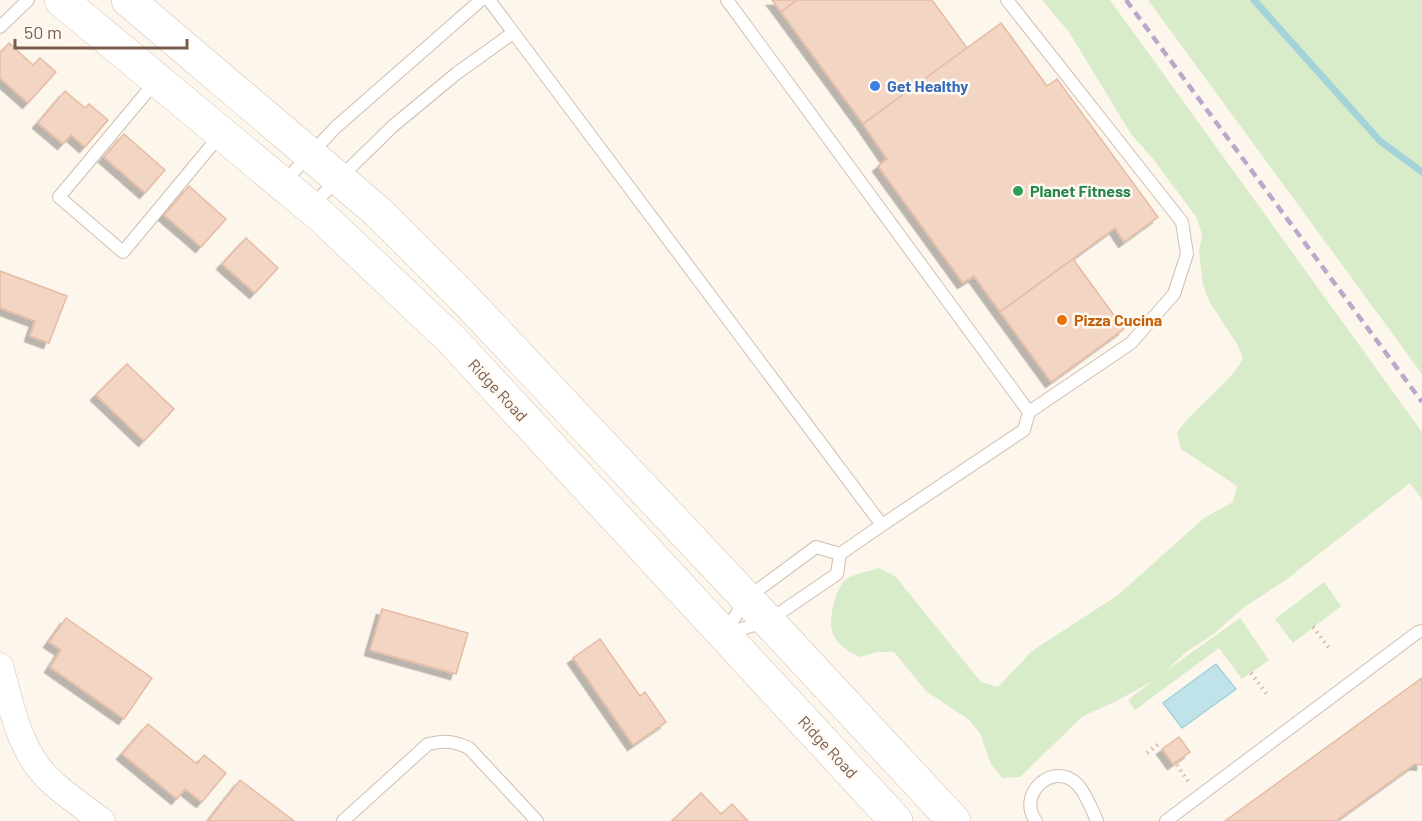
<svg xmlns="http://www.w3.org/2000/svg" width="1422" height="821" viewBox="0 0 1422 821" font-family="Barlow,sans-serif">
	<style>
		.green { fill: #d8ecc9 }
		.water { fill: #bfe3e8; stroke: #a5d3da; stroke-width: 1.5 }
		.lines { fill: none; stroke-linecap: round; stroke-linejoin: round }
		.stream { stroke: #a5d3da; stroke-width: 7 }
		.building { fill: #f3d5c3; stroke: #e6bba3; stroke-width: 1.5; filter: url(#shadow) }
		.service-casing { stroke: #d1beb0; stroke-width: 14 }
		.minor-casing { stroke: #d1beb0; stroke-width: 27 }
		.secondary-casing { stroke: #d6c0b0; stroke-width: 34 }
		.path { stroke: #d9b8a5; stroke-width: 4; stroke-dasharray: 1.5 4.5; stroke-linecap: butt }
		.service { stroke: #fff; stroke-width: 12 }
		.minor { stroke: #fff; stroke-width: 26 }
		.secondary { stroke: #fff; stroke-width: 33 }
		.rail { stroke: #b9a8c9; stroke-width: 4.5; stroke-dasharray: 9 6; stroke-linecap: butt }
		.shop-dot { fill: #3f7fe0; stroke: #fffaf3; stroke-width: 2 }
		.leisure-dot { fill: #2e9e5b; stroke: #fffaf3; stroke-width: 2 }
		.food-dot { fill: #e8710a; stroke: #fffaf3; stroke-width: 2 }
		.labels { text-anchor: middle; stroke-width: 5; stroke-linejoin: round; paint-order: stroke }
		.shop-label { font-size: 16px; font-weight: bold; fill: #366cbe; stroke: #fffaf3; text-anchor: start }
		.leisure-label { font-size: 16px; font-weight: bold; fill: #27864d; stroke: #fffaf3; text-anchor: start }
		.food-label { font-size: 16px; font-weight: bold; fill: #c56008; stroke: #fffaf3; text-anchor: start }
		.street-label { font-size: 16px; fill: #7a5c4d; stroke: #fffaf3 }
	</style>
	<defs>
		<filter id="shadow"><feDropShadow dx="-5.5" dy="5.5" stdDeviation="0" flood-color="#0004"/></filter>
	</defs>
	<rect width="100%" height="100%" fill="#fdf6ec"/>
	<g class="green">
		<path d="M 1042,0 L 1110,0 L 1422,432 L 1422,499 L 1410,483 L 1287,579 L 1243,608 L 1215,633 L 1186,652 L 1167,670 L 1240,618 L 1269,660 L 1242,679 L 1219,648 L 1135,710 L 1128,700 L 1154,680 L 1115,702 L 1083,716 L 1020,777 L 1002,778 L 991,764 L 980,733 L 969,720 L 926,691 L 894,652 L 877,652 L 860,657 C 831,643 827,632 834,602 C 837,593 840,583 848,578 C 857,573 870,571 879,568 L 895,576 L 981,682 L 998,687 L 1032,651 L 1118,595 L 1204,518 L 1233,502 L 1237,486 L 1181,449 L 1177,433 C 1196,405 1226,388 1243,359 L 1237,344 L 1209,301 L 1203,285 L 1199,252 L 1202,235 L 1197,218 L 1154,160 L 1131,134 L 1069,32 Z"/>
		<polygon points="1148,0 1422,0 1422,374"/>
		<polygon points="1324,582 1341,606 1293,643 1275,619"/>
	</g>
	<polygon class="water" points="1216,664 1236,689 1182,728 1163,703"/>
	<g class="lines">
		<polyline class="stream" points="1254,0 1380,141 1422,172"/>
	</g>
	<g class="building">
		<polygon points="772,0 797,0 781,12"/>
		<polygon points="797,0 932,0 967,48 863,124 781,12"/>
		<polygon points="1001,23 1047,86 1057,79 1158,217 1124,242 1115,228 1000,312 974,276 963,283 878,166 887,159 863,124"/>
		<polygon points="9,43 33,65 40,58 56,72 28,103 0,78 0,53"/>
		<polygon points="65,91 85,108 89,104 108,120 85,147 71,135 63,144 38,123"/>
		<polygon points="124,134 165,170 145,193 104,157"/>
		<polygon points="189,186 226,219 201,247 164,215"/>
		<polygon points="246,238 278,268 255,293 222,264"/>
		<polygon points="1073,259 1124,329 1051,382 1000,312"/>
		<polygon points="0,271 67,296 49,343 30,336 35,321 0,308"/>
		<polygon points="127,364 174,409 144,441 96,395"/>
		<polygon points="382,609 468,633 456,674 370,650"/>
		<polygon points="66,618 152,678 124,719 50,667 61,650 49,642"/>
		<polygon points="600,639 640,696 645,692 666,722 633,745 573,658"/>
		<polygon points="1422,678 1422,765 1415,764 1336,821 1225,821"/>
		<polygon points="148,724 197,764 204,755 226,773 202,802 185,789 177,799 122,754"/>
		<polygon points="1179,737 1190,752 1173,764 1162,749"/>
		<polygon points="240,780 294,821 208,821"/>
		<polygon points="701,793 721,814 732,804 748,821 672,821"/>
	</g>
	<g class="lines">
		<g class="service-casing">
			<g id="service">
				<polyline points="489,0 882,525 840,554 816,547 747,598 724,634 768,621 837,574 840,554"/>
				<polyline points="727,0 1029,412 1024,430 882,525"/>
				<polyline points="1007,0 1182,222 1187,254 1174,294 1131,343 1029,412"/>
				<polyline points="0,27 28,0"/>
				<polyline points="156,81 59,197 123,252 221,134"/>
				<polyline points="284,182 336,127 481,0"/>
				<polyline points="312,205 393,126 457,73 513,33"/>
				<path d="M 343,821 L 428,744 C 444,740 454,741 469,748 L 537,821"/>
				<path d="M 1036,821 C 1016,795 1053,760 1077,784 C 1086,793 1092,810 1097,821"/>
				<polyline points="1166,821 1418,632 1422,631"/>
			</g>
		</g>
		<g class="minor-casing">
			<path id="minor" d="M 0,666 C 12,707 19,754 54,784 C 69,797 86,809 102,821"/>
		</g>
		<g class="secondary-casing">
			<g id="secondary">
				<polyline points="61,0 321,216 452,340 896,821"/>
				<polyline points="128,0 378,212 463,297 768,621 954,821"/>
			</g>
		</g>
		<g class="path">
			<polyline points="1313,627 1331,651"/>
			<polyline points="1251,673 1269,697"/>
			<polyline points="1147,753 1160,743"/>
			<polyline points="1177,765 1190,784"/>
		</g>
		<use href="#service" class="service"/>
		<use href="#minor" class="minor"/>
		<use href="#secondary" class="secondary"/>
		<polyline class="rail" points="1126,0 1422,402"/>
	</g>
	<circle class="shop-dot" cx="875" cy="86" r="6"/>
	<circle class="leisure-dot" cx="1018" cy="191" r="6"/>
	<circle class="food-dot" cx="1062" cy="320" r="6"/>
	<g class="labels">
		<g class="shop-label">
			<text x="887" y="92">Get Healthy</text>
		</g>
		<g class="leisure-label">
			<text x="1030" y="197">Planet Fitness</text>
		</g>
		<g class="food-label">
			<text x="1074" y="326">Pizza Cucina</text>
		</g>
		<g class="street-label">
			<text transform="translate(498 390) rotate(47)" y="6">Ridge Road</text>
			<text transform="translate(828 747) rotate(47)" y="6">Ridge Road</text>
		</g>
	</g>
	<path d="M15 39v9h172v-9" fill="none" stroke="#7a5c4d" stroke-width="3"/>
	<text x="24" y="39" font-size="18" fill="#7a5c4d" stroke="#fffaf3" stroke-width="4.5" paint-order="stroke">50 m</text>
</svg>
